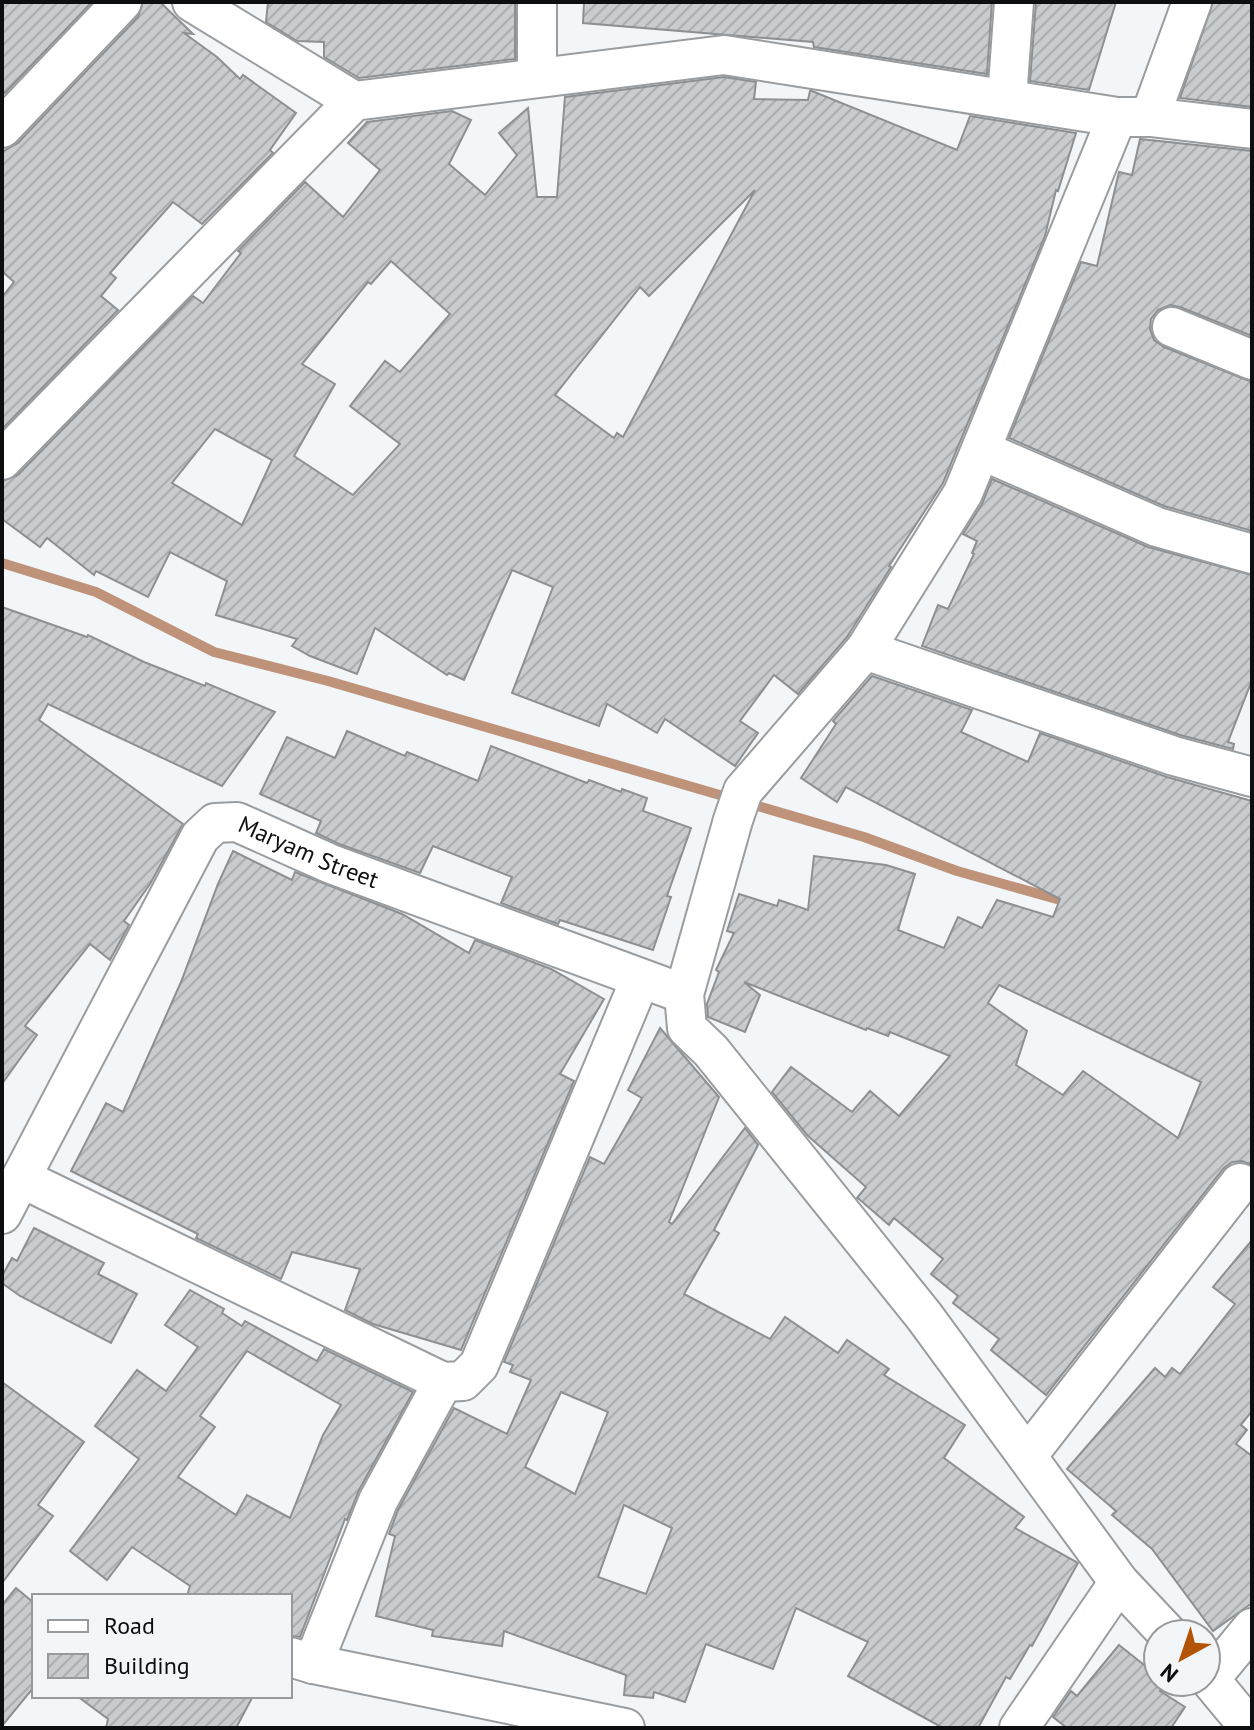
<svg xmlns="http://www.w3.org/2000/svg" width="1254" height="1730" viewBox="0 0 1254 1730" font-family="'PT Sans',sans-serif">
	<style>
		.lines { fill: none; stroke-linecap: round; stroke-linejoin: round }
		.stream { stroke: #bf937a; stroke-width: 10 }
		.building { fill: url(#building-hatch); stroke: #8d9093; stroke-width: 2; fill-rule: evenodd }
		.minor-casing { stroke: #9a9da0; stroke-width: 42 }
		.minor { stroke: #fff; stroke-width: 38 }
		.labels { text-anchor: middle; stroke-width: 6; stroke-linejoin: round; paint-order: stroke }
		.street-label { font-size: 24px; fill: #0d0e0f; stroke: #f3f6f9 }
	</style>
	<defs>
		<pattern id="building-hatch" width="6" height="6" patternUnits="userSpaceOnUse" patternTransform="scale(2)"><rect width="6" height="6" fill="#c8ccce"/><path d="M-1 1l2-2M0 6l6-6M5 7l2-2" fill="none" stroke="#abaeb0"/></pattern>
	</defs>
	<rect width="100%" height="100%" fill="#f3f6f9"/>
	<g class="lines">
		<polyline class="stream" points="2,563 96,592 214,652 328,681 864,837 957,871 1071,903"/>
	</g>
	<g class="building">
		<polygon points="2,2 92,2 5,93 2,90"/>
		<polygon points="143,2 160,2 193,34 184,33 217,57 240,79 243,75 296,113 270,150 273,153 202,224 173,202 110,273 116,278 101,296 118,310 2,429 2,297 14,282 2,271 2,152 18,143 138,17"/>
		<polygon points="268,2 515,2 515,59 359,78 324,57 324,42 297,41 266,22"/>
		<polygon points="584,2 992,2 987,74 814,47 813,42 583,23"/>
		<polygon points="1036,2 1116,2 1089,90 1030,81"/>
		<polygon points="1213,2 1252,2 1252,107 1180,98"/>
		<path d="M 724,77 L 756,82 L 754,99 L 808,100 L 810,91 L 812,91 L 957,150 L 970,116 L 1076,133 L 1058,191 L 1056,190 L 1045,236 L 943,483 L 889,566 L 891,567 L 847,637 L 798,694 L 774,675 L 740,721 L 758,733 L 735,766 L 665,719 L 657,733 L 607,704 L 599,726 L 512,693 L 553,587 L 512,570 L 464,680 L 449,673 L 447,675 L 375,628 L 357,674 L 310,656 L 292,646 L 297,639 L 216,615 L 227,581 L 170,552 L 148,597 L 96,571 L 94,575 L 47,538 L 40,547 L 2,519 L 2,481 L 18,475 L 193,296 L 203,303 L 241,253 L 238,251 L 305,182 L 343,217 L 380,170 L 348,143 L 367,122 L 452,111 L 471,120 L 449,164 L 485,195 L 517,155 L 499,133 L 528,108 L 537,197 L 557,197 L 565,97 ZM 755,190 L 623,437 L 617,433 L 614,438 L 555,395 L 640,287 L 649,296 ZM 391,261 L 450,314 L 400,372 L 385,361 L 350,406 L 400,444 L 353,495 L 294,456 L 335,384 L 302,364 L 368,282 L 371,284 ZM 215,429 L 272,460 L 242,525 L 172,483 Z"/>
		<polygon points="1140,139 1252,151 1252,336 1180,307 1170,305 1158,310 1151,319 1150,329 1154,340 1164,347 1252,382 1252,531 1164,506 1009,438 1081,262 1097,266 1119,172 1132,175"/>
		<polygon points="992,479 1148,547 1252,575 1252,680 1228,742 1234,744 1233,749 1180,735 922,646 938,605 948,609 974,554 972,553 977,541 963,534 982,504"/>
		<polygon points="2,607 87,637 88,635 144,662 205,686 206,683 275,712 222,786 48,704 39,720 183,824 150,884 124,921 129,925 110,960 90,944 25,1026 37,1035 2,1084"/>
		<path d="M 872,676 L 972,710 L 961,732 L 1028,762 L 1040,733 L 1167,777 L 1252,801 L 1252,1165 L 1242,1161 L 1232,1162 L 1223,1169 L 1046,1395 L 991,1350 L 999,1339 L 953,1303 L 958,1296 L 931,1274 L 943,1259 L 894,1218 L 889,1225 L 859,1199 L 857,1198 L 866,1187 L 807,1135 L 772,1092 L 791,1067 L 852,1112 L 870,1091 L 899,1116 L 950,1056 L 890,1032 L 888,1036 L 867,1028 L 866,1030 L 744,982 L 760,995 L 745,1032 L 708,1017 L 707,1004 L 719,972 L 716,970 L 734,933 L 727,931 L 739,894 L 777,906 L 779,900 L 808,910 L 814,856 L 886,865 L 915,874 L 898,930 L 944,948 L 958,917 L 982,928 L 997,900 L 1053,917 L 1060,899 L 846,787 L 837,802 L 801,778 L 836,724 L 833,721 ZM 999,985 L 1201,1082 L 1178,1138 L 1083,1071 L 1063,1095 L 1016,1065 L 1027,1031 L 988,1003 Z"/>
		<polygon points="347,731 405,756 407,752 478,781 491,746 587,783 589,780 621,792 622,789 647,798 643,811 691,828 667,896 671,897 653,950 560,920 558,924 501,903 512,877 433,846 420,873 339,844 316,833 321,821 260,794 287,737 335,758"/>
		<polygon points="233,851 292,880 295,872 402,914 469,953 475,940 551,969 604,999 560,1074 574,1081 461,1350 373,1324 345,1310 360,1269 292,1252 281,1279 196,1238 198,1234 71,1171 106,1103 123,1112 181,982 218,884"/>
		<path d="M 660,1028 L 719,1097 L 669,1222 L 672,1224 L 745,1128 L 758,1145 L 714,1230 L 719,1233 L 684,1294 L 770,1339 L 785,1317 L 838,1353 L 847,1340 L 889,1369 L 884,1375 L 965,1425 L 944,1458 L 1024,1517 L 1015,1528 L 1078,1563 L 1032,1646 L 1030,1645 L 1010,1679 L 1006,1677 L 978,1728 L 943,1728 L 848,1676 L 868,1642 L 796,1608 L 773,1669 L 706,1644 L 685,1702 L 654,1692 L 653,1698 L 624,1695 L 626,1675 L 504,1631 L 502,1646 L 432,1636 L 433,1630 L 376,1616 L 395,1536 L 389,1534 L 398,1510 L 454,1408 L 507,1434 L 531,1380 L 510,1372 L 513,1365 L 504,1362 L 590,1157 L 604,1164 L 642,1098 L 628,1090 ZM 561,1392 L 608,1412 L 575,1494 L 525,1467 ZM 624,1505 L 672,1528 L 646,1594 L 598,1577 Z"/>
		<polygon points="34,1228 104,1263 98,1274 137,1294 111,1343 20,1296 2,1283 2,1276 12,1258 17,1261"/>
		<polygon points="1252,1240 1252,1411 1241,1425 1247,1430 1236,1444 1252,1456 1252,1603 1213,1631 1152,1549 1112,1515 1116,1511 1067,1469 1155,1368 1165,1377 1172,1368 1180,1374 1235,1304 1213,1287"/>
		<path d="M 190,1290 L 224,1309 L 222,1313 L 242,1326 L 245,1321 L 317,1361 L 324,1349 L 413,1392 L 359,1490 L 347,1520 L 345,1519 L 300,1637 L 290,1636 L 290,1596 L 187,1596 L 190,1586 L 132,1547 L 107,1580 L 70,1551 L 139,1459 L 95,1426 L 137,1370 L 166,1391 L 198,1347 L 165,1325 ZM 247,1351 L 341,1405 L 323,1435 L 290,1518 L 247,1495 L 236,1515 L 178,1477 L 215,1427 L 200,1416 Z"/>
		<polygon points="2,1382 84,1442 38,1505 53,1516 2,1583"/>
		<polygon points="16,1588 34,1603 34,1687 2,1726 2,1605"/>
		<polygon points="1119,1645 1158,1676 1158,1682 1166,1683 1160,1691 1185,1707 1171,1728 1067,1728 1053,1717 1071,1691 1077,1696"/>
		<polygon points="77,1696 253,1696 236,1728 106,1728 108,1719"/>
	</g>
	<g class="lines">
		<g class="minor-casing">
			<g id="minor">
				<polyline points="192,2 354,101"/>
				<polyline points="537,76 537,2"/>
				<polyline points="1007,99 1014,2"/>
				<polyline points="1117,117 963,493 865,650 743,791 733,820 684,994 687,1028 711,1051 924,1316 1119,1582 1168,1634"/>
				<polyline points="1150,117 1192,2"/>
				<polyline points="2,128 122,2"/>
				<polyline points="1172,327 1252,360"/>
				<polyline points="981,450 1157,527 1252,554"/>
				<polyline points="2,460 354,101 724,55 1117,117 1150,117 1252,129"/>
				<polyline points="865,650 1174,756 1252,777"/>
				<polyline points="21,1178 443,1382 463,1381 479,1365 640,980"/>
				<path id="s1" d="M 2,1214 L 200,837 L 215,823 L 237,822 L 331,864 L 684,994"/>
				<polyline points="1027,1456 1240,1183"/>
				<polyline points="290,1657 313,1664 625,1728"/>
				<polyline points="313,1664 378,1501 443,1382"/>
				<polyline points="1206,1675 1250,1728"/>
				<polyline points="1210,1679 1252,1628"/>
				<polyline points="1019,1728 1119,1582"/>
			</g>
		</g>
		<use href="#minor" class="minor"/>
	</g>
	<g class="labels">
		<g class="street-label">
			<text dy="8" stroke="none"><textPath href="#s1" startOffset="546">Maryam Street</textPath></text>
		</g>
	</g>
	<rect width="1254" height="1730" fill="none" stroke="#0d0e0f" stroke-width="8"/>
	<rect x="32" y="1594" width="260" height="104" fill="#f3f6f9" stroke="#97999b" stroke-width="2"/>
	<rect x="48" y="1620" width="40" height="12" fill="#ffffff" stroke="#97999b" stroke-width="2"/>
	<text x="104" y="1634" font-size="24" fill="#0d0e0f">Road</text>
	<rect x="48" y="1654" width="40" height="24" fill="url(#building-hatch)" stroke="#97999b" stroke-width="2"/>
	<text x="104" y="1674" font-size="24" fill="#0d0e0f">Building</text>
	<g transform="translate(1182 1658) rotate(220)"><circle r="38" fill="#f3f6f9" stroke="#97999b" stroke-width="2"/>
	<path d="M0-6L14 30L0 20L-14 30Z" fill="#b25305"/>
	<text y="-12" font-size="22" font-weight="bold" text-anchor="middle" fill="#0d0e0f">N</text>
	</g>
</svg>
